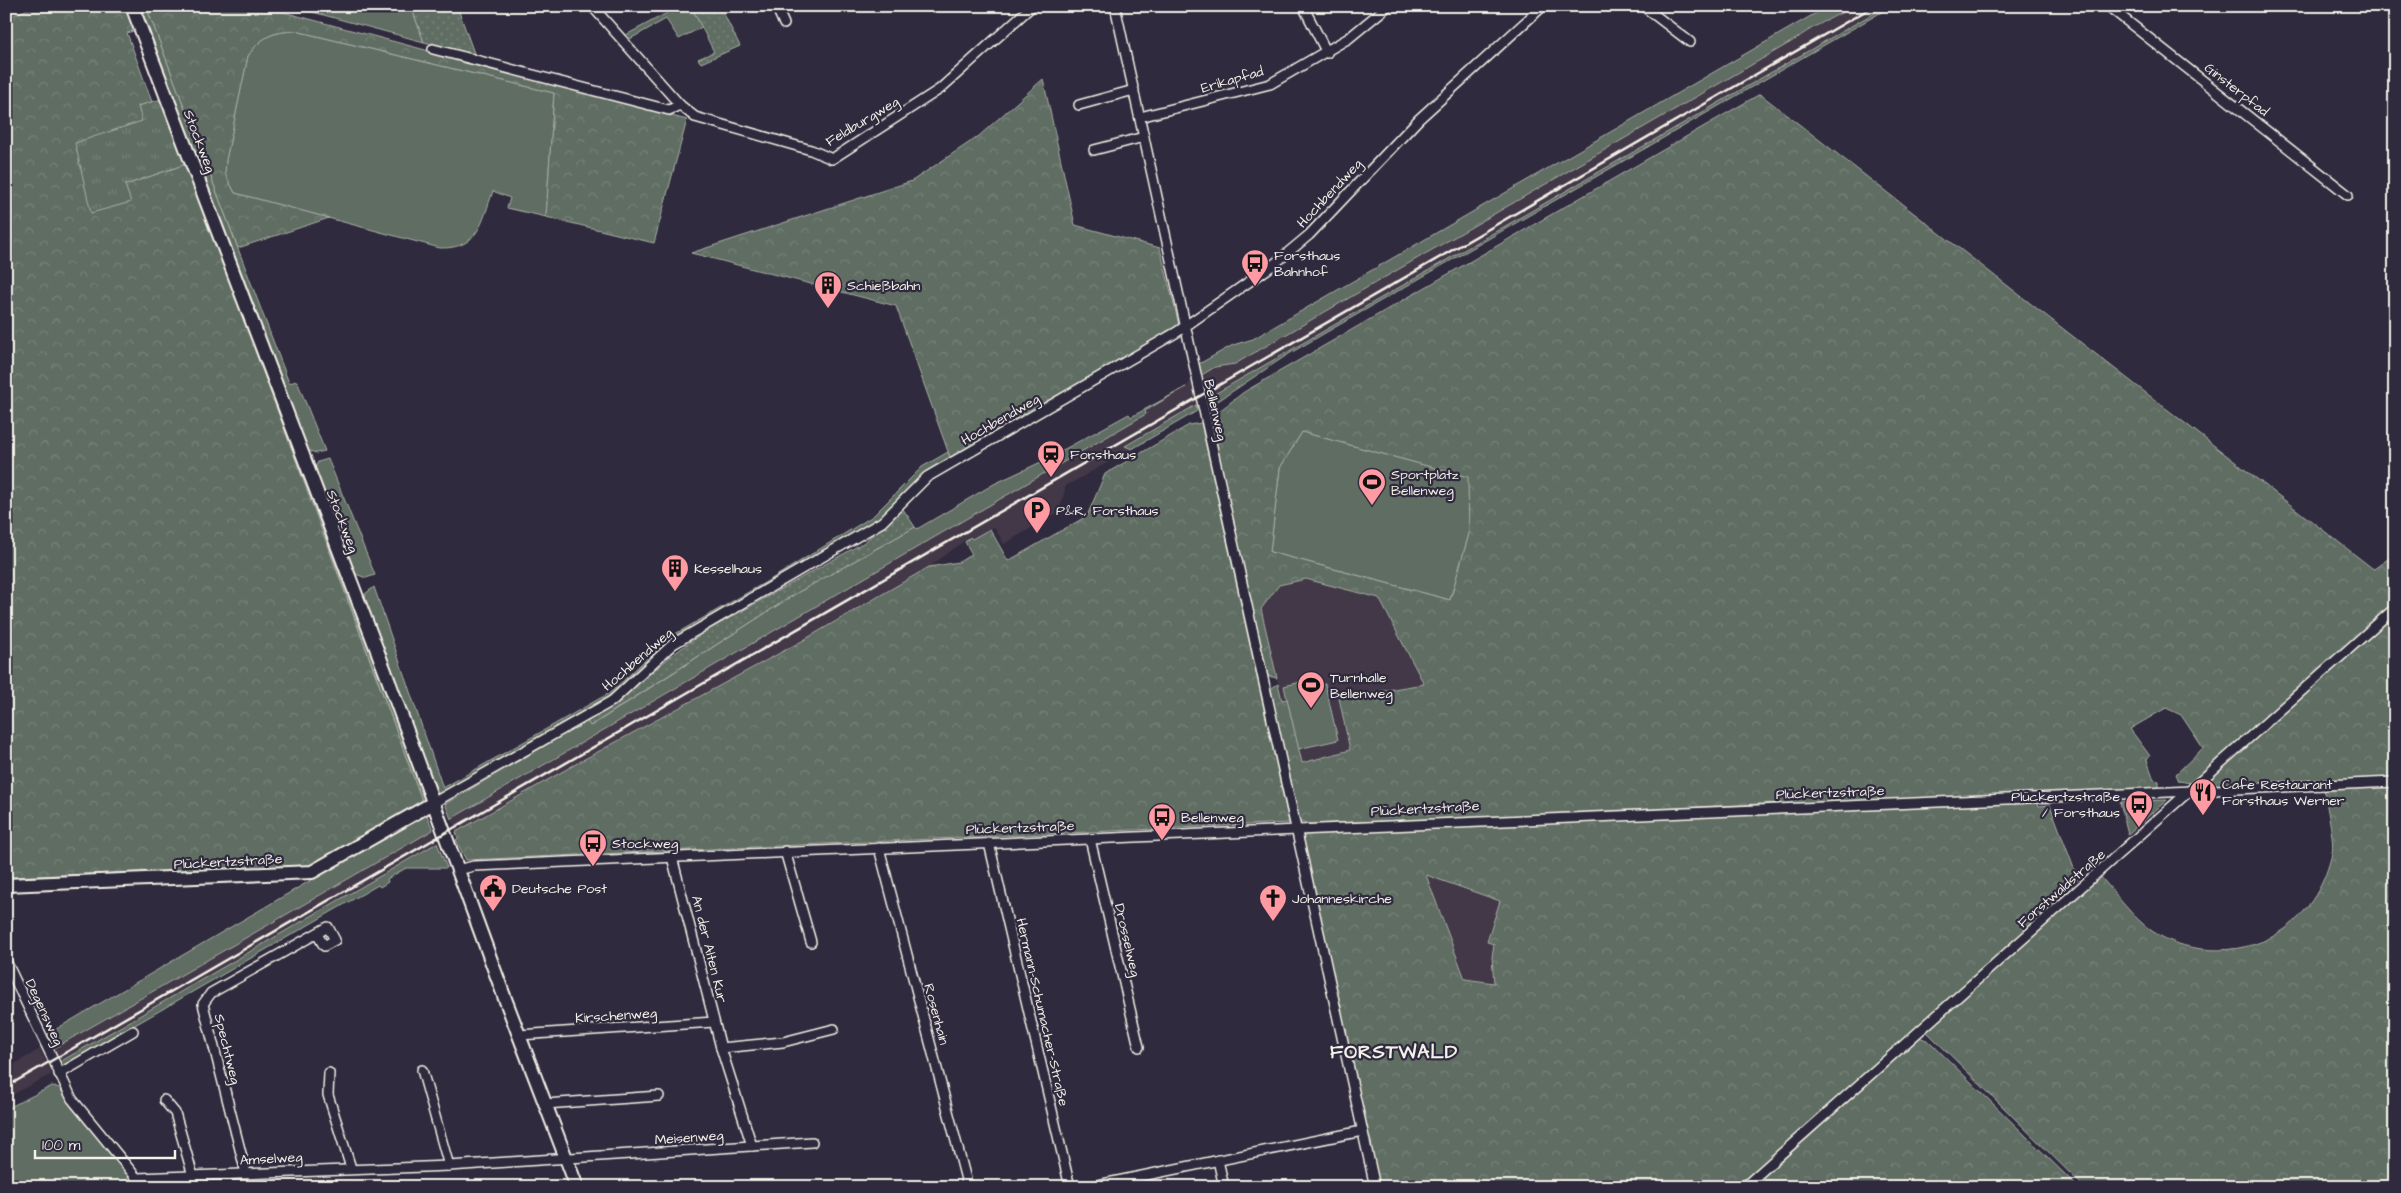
<svg xmlns="http://www.w3.org/2000/svg" width="2401" height="1193" viewBox="0 0 2401 1193" font-family="'Architects Daughter',sans-serif">
	<style>
		.built { fill: #423847 }
		.grass { fill: #5f6d63; stroke: #aaafa6 }
		.forest { fill: url(#forest-crowns); stroke: #aaafa6; fill-rule: evenodd }
		.park { fill: url(#park-tufts); stroke: #aaafa6 }
		.garden { fill: url(#garden-dots); stroke: #aaafa6 }
		.lines { fill: none; stroke-linecap: round; stroke-linejoin: round }
		.street-casing { stroke: #f4f1e8; stroke-width: 12 }
		.secondary-casing { stroke: #f4f1e8; stroke-width: 16 }
		.street { stroke: #2f2a3d; stroke-width: 9 }
		.secondary { stroke: #2f2a3d; stroke-width: 12 }
		.rail { stroke: #f4f1e8; stroke-width: 2.5 }
		.labels { text-anchor: middle; stroke-width: 4.5; stroke-linejoin: round; paint-order: stroke }
		.street-label { font-size: 14px; fill: #f4f1e8; stroke: #2f2a3d }
		.poi-label { font-size: 14px; fill: #f4f1e8; stroke: #2f2a3d; text-anchor: start }
		.district-label { font-size: 19px; font-weight: bold; letter-spacing: 1px; fill: #f4f1e8; stroke: #2f2a3d }
	</style>
	<defs>
		<pattern id="forest-crowns" width="20" height="18" patternUnits="userSpaceOnUse" patternTransform="scale(1.25)"><rect width="20" height="18" fill="#5f6d63"/><path d="M2 6a3 3 0 1 1 6 0M12 15a3 3 0 1 1 6 0" fill="none" stroke="#778279"/></pattern>
		<pattern id="park-tufts" width="24" height="20" patternUnits="userSpaceOnUse" patternTransform="scale(1.25)"><rect width="24" height="20" fill="#5f6d63"/><path d="M3 7l-1-3M5 7V3M7 7l1-3M15 17l-1-3M17 17v-4M19 17l1-3" fill="none" stroke="#778279"/></pattern>
		<pattern id="garden-dots" width="8" height="8" patternUnits="userSpaceOnUse" patternTransform="scale(1.25)"><rect width="8" height="8" fill="#5f6d63"/><path d="M2 2h.1M6 6h.1" fill="none" stroke="#778279" stroke-width="1.8" stroke-linecap="round"/></pattern>
	</defs>
	<rect width="100%" height="100%" fill="#2f2a3d"/>
	<filter id="ink" filterUnits="userSpaceOnUse"><feTurbulence type="fractalNoise" baseFrequency=".02" numOctaves="2"/><feDisplacementMap in="SourceGraphic" scale="10" xChannelSelector="R" yChannelSelector="G"/><feConvolveMatrix kernelMatrix="1 2 1 2 8 2 1 2 1" color-interpolation-filters="sRGB"/></filter>
	<g filter="url(#ink)">
		<g class="built">
			<polygon points="1854,6 1886,6 1126,445 1132,449 1066,486 1059,512 1004,544 994,527 972,539 970,537 929,567 802,641 581,761 456,832 451,819 1145,414 1145,412 1185,388 1199,371 1201,376 1215,367 1235,364 1798,38 1802,33 1815,28"/>
			<polygon points="1306,579 1379,598 1425,684 1339,698 1350,750 1301,763 1287,699 1282,700 1261,609 1279,585"/>
			<polygon points="433,830 437,843 58,1063 51,1050"/>
			<polygon points="1426,875 1501,901 1487,942 1494,944 1492,957 1494,983 1465,979"/>
			<polygon points="40,1049 52,1074 6,1098 6,1069"/>
		</g>
		<g class="grass">
			<polygon points="140,6 146,6 289,383 297,381 325,451 316,453 307,450 282,386 284,385"/>
			<polygon points="304,6 411,6 424,42 305,10"/>
			<polygon points="680,6 691,6 702,27 679,39 666,19 630,39 626,35"/>
			<path d="M 1828,6 L 1854,6 C 1842,13 1804,31 1798,38 L 1235,364 L 1215,367 L 1200,376 L 1197,365 L 1233,345 L 1253,339 Z"/>
			<polygon points="1886,6 1892,6 1287,355 1212,405 1206,399"/>
			<path d="M 296,31 L 554,93 L 546,217 L 507,208 L 510,198 L 493,191 C 482,222 479,249 440,248 L 235,193 L 225,174 L 226,160 L 248,56 C 262,36 272,32 296,31 Z"/>
			<polygon points="1186,387 1145,411 1146,414 451,819 445,804 587,721 591,726 795,594 915,527 917,529 994,484 1041,462 1129,414 1131,417"/>
			<polygon points="274,388 425,793 423,803 271,389"/>
			<polygon points="1302,432 1469,477 1469,534 1450,600 1270,552 1280,468"/>
			<polygon points="948,452 950,457 926,471 876,521 671,640 612,694 439,794 434,789 366,606 365,594 374,587 443,788 611,692 670,637 773,578 873,516 922,467"/>
			<polygon points="328,459 375,575 366,578 353,573 314,470 318,462"/>
			<polygon points="1314,679 1316,686 1325,684 1338,740 1298,749 1284,686"/>
			<polygon points="426,813 433,830 51,1050 46,1035"/>
			<polygon points="437,843 447,868 406,868 387,879 388,882 380,887 378,885 62,1067 58,1063"/>
			<polygon points="52,1086 60,1088 72,1108 139,1187 6,1187 6,1109"/>
		</g>
		<g class="forest">
			<polygon points="35,6 127,6 136,30 127,33 152,102 138,106 143,121 91,212 130,202 125,185 186,164 423,803 315,866 6,877 6,18"/>
			<path d="M 146,6 L 261,6 L 687,120 L 654,243 L 546,217 L 554,93 L 296,31 C 272,32 262,36 248,56 L 226,160 L 225,174 L 235,193 L 329,218 L 238,248 Z"/>
			<polygon points="1043,79 1075,225 1160,248 1179,325 950,457 896,306 691,253 912,181 979,136"/>
			<path d="M 1760,94 L 2372,568 L 2374,569 L 2395,554 L 2395,604 L 2191,783 L 2179,781 L 2176,774 L 2203,748 L 2181,715 L 2166,708 L 2130,729 L 2150,756 L 2147,760 L 2154,780 L 2159,781 L 2159,788 L 1311,824 L 1300,822 L 1270,689 L 1278,684 L 1282,700 L 1287,699 L 1302,763 L 1350,750 L 1339,698 L 1424,684 L 1379,598 L 1306,579 L 1279,585 L 1261,609 L 1277,678 L 1268,676 L 1209,419 L 1244,392 ZM 1302,432 L 1468,477 L 1469,534 L 1450,600 L 1270,552 L 1280,468 Z"/>
			<polygon points="1196,405 1197,411 1132,449 1125,446"/>
			<polygon points="1201,423 1289,823 466,860 456,840 458,838 456,832 581,761 802,641 929,567 959,562 972,554 965,542 970,537 972,539 990,529 1008,561 1087,516 1105,474 1189,425"/>
			<polygon points="2395,614 2395,778 2215,786 2211,784 2212,777"/>
			<path d="M 2395,786 L 2395,1187 L 2084,1187 L 1926,1031 L 2100,876 C 2116,894 2132,917 2152,931 C 2190,957 2248,956 2285,929 C 2309,912 2326,882 2332,853 C 2335,840 2326,805 2324,789 Z"/>
			<polygon points="2167,800 2128,834 2120,802"/>
			<path d="M 2038,803 L 2039,806 L 2050,805 L 2078,879 L 2072,884 L 2074,889 L 1739,1187 L 1379,1187 L 1302,843 L 1303,837 L 1309,833 ZM 1426,875 L 1500,901 L 1487,942 L 1494,944 L 1492,957 L 1494,983 L 1465,979 Z"/>
			<polygon points="1919,1037 1929,1041 2078,1187 1750,1187"/>
		</g>
		<polygon class="park" points="162,99 186,164 125,185 131,202 91,213 75,143 142,121 138,106"/>
		<g class="garden">
			<polygon points="411,6 457,6 475,56 424,42"/>
			<polygon points="691,6 720,6 740,46 701,63 698,59 714,52"/>
			<polygon points="903,509 915,527 795,594 590,726 587,721 614,704 671,656 701,634 863,543"/>
		</g>
		<g class="lines">
			<g class="street-casing">
				<g id="street">
					<polyline points="592,6 680,105 695,117 811,150 832,159 940,89 1032,6"/>
					<polyline points="776,6 784,24"/>
					<polyline points="1115,6 1375,1187"/>
					<polyline points="1303,6 1327,53"/>
					<polyline points="1643,6 1690,42"/>
					<polyline points="2108,6 2348,195"/>
					<polyline points="433,49 669,110 680,105"/>
					<polyline points="1079,105 1134,90"/>
					<polyline points="1140,117 1270,84 1349,38 1388,6"/>
					<polyline points="1094,150 1144,137"/>
					<polyline points="433,803 612,701 673,644 882,522 927,477 1177,332 1273,265 1309,235 1419,119 1543,6"/>
					<polyline points="1090,839 1139,1047"/>
					<polyline points="989,843 1070,1187"/>
					<polyline points="879,848 968,1187"/>
					<polyline points="785,851 811,942"/>
					<polyline points="672,857 721,1048 752,1146"/>
					<polyline points="457,870 474,866 2395,782"/>
					<polyline points="6,961 72,1099 144,1187"/>
					<polyline points="519,1035 714,1022"/>
					<polyline points="721,1048 783,1042 834,1029"/>
					<polyline points="422,1070 449,1166"/>
					<polyline points="329,1073 328,1095 351,1168"/>
					<polyline points="59,1074 133,1031"/>
					<polyline points="164,1100 175,1113 193,1176"/>
					<polyline points="545,1104 659,1096"/>
					<polyline points="1218,1160 1224,1187"/>
					<polyline points="246,1173 203,1004 211,993 328,927 335,940 324,946 317,934"/>
					<polyline points="137,1178 449,1166 812,1142"/>
					<polyline points="1088,1187 1362,1131"/>
					<polyline points="1744,1187 2395,608"/>
				</g>
			</g>
			<g class="secondary-casing">
				<g id="secondary">
					<polyline points="132,6 388,679 504,996 577,1187"/>
					<polyline points="6,885 312,872 433,803"/>
				</g>
			</g>
			<use href="#street" class="street"/>
			<use href="#secondary" class="secondary"/>
			<polyline class="rail" points="6,1087 1874,6"/>
		</g>
	</g>
	<defs>
		<g id="bus-pin" transform="scale(1.4375)"><path d="M0 17L-7.5 6A9.5 9.5 0 1 1 7.5 6Z" fill="#ff9aa2" stroke="#2f2a3d"/><path d="M-5-6H5V4H4V6H2V4H-2V6H-4V4H-5ZM-3.5-4V0h7V-4ZM-3.5 1.2v1.5H-2V1.2ZM2 1.2v1.5H3.5V1.2Z" fill="#111"/></g>
		<g id="building-pin" transform="scale(1.4375)"><path d="M0 17L-7.5 6A9.5 9.5 0 1 1 7.5 6Z" fill="#ff9aa2" stroke="#2f2a3d"/><path d="M-4-6H4V6H1V3H-1V6H-4ZM-2.5-4.3h1.7v1.8h-1.7ZM.8-4.3h1.7v1.8H.8ZM-2.5-1h1.7V.8h-1.7ZM.8-1h1.7V.8H.8Z" fill="#111"/></g>
		<g id="station-pin" transform="scale(1.4375)"><path d="M0 17L-7.5 6A9.5 9.5 0 1 1 7.5 6Z" fill="#ff9aa2" stroke="#2f2a3d"/><path d="M-3-6H3Q5-6 5-4V2Q5 4 3 4L4.5 6H3L1.5 4h-3L-3 6H-4.5L-3 4Q-5 4-5 2V-4Q-5-6-3-6ZM-3.5-4v3h7v-3ZM-3.5 1v1.5H-2V1ZM2 1v1.5H3.5V1Z" fill="#111"/></g>
		<g id="stadium-pin" transform="scale(1.4375)"><path d="M0 17L-7.5 6A9.5 9.5 0 1 1 7.5 6Z" fill="#ff9aa2" stroke="#2f2a3d"/><path d="M0-5a6.5 5 0 1 0 0 10a6.5 5 0 1 0 0-10ZM-3.5-1.8h7v3.6h-7Z" fill="#111"/></g>
		<g id="parking-pin" transform="scale(1.4375)"><path d="M0 17L-7.5 6A9.5 9.5 0 1 1 7.5 6Z" fill="#ff9aa2" stroke="#2f2a3d"/><path d="M-3.5-5.5H1a3.5 3.5 0 0 1 0 7H-1V5.5H-3.5ZM-1-3.4V-.6H.8a1.4 1.4 0 0 0 0-2.8Z" fill="#111"/></g>
		<g id="restaurant-pin" transform="scale(1.4375)"><path d="M0 17L-7.5 6A9.5 9.5 0 1 1 7.5 6Z" fill="#ff9aa2" stroke="#2f2a3d"/><path d="M-5-6h1v4h1v-4h1v4h1v-4h1v5L-1.5 .5V6h-2V.5L-5-1ZM5-6V6H3V1.5H1.5Q1.5-4 5-6Z" fill="#111"/></g>
		<g id="civic-pin" transform="scale(1.4375)"><path d="M0 17L-7.5 6A9.5 9.5 0 1 1 7.5 6Z" fill="#ff9aa2" stroke="#2f2a3d"/><path d="M-.6-6.5H3V-4.5H.6V-3L4-1V1h2V6H-6V1h2V-1L-.6-3ZM-1.2 2.5V6h2.4V2.5Z" fill="#111"/></g>
		<g id="church-pin" transform="scale(1.4375)"><path d="M0 17L-7.5 6A9.5 9.5 0 1 1 7.5 6Z" fill="#ff9aa2" stroke="#2f2a3d"/><path d="M-1.2-6h2.4v3.5h3.3v2.4h-3.3V6h-2.4V-.1h-3.3v-2.4h3.3Z" fill="#111"/></g>
	</defs>
	<g fill-rule="evenodd">
		<use href="#bus-pin" x="1255" y="263"/>
		<use href="#building-pin" x="828" y="285"/>
		<use href="#station-pin" x="1051" y="454"/>
		<use href="#stadium-pin" x="1372" y="482"/>
		<use href="#parking-pin" x="1037" y="510"/>
		<use href="#building-pin" x="675" y="568"/>
		<use href="#stadium-pin" x="1311" y="685"/>
		<use href="#restaurant-pin" x="2203" y="792"/>
		<use href="#bus-pin" x="2139" y="804"/>
		<use href="#bus-pin" x="1162" y="817"/>
		<use href="#bus-pin" x="593" y="843"/>
		<use href="#civic-pin" x="493" y="888"/>
		<use href="#church-pin" x="1273" y="898"/>
	</g>
	<g class="labels">
		<g class="street-label">
			<text transform="translate(1232 79) rotate(-16)" y="5">Erikapfad</text>
			<text transform="translate(2237 89) rotate(38)" y="5">Ginsterpfad</text>
			<text transform="translate(862 121) rotate(-31)" y="5">Feldburgweg</text>
			<text transform="translate(200 141) rotate(69)" y="5">Stockweg</text>
			<text transform="translate(1329 193) rotate(-47)" y="5">Hochbendweg</text>
			<text transform="translate(1216 410) rotate(77)" y="5">Bellenweg</text>
			<text transform="translate(1000 419) rotate(-30)" y="5">Hochbendweg</text>
			<text transform="translate(343 521) rotate(69)" y="5">Stockweg</text>
			<text transform="translate(637 659) rotate(-41)" y="5">Hochbendweg</text>
			<text transform="translate(1830 792) rotate(-2)" y="5">Plückertzstraße</text>
			<text transform="translate(1425 808) rotate(-3)" y="5">Plückertzstraße</text>
			<text transform="translate(1020 827) rotate(-2)" y="5">Plückertzstraße</text>
			<text transform="translate(228 861) rotate(-3)" y="5">Plückertzstraße</text>
			<text transform="translate(2061 888) rotate(-41)" y="5">Forstwaldstraße</text>
			<text transform="translate(1128 940) rotate(77)" y="5">Drosselweg</text>
			<text transform="translate(710 949) rotate(76)" y="5">An der Alten Kur</text>
			<text transform="translate(45 1012) rotate(65)" y="5">Degensweg</text>
			<text transform="translate(1043 1012) rotate(77)" y="5">Hermann-Schumacher-Straße</text>
			<text transform="translate(937 1014) rotate(75)" y="5">Rosenhain</text>
			<text transform="translate(616 1015) rotate(-4)" y="5">Kirschenweg</text>
			<text transform="translate(228 1049) rotate(76)" y="5">Spechtweg</text>
			<text transform="translate(689 1137) rotate(-4)" y="5">Meisenweg</text>
			<text transform="translate(271 1158) rotate(-3)" y="5">Amselweg</text>
		</g>
		<g class="poi-label">
			<text x="1274" y="260">Forsthaus<tspan x="1274" dy="16">Bahnhof</tspan></text>
			<text x="847" y="290">Schießbahn</text>
			<text x="1070" y="459">Forsthaus</text>
			<text x="1391" y="479">Sportplatz<tspan x="1391" dy="16">Bellenweg</tspan></text>
			<text x="1056" y="515">P&amp;R, Forsthaus</text>
			<text x="694" y="573">Kesselhaus</text>
			<text x="1330" y="682">Turnhalle<tspan x="1330" dy="16">Bellenweg</tspan></text>
			<text x="2222" y="789">Cafe Restaurant<tspan x="2222" dy="16">Forsthaus Werner</tspan></text>
			<text x="2120" y="801" text-anchor="end">Plückertzstraße<tspan x="2120" dy="16">/ Forsthaus</tspan></text>
			<text x="1181" y="822">Bellenweg</text>
			<text x="612" y="848">Stockweg</text>
			<text x="512" y="893">Deutsche Post</text>
			<text x="1292" y="903">Johanneskirche</text>
		</g>
		<g class="district-label">
			<text x="1394" y="1058">FORSTWALD</text>
		</g>
	</g>
	<rect width="2401" height="1193" fill="none" stroke="#2f2a3d" stroke-width="25"/>
	<rect x="12" y="12" width="2376" height="1168" fill="none" stroke="#f4f1e8" stroke-width="2" filter="url(#ink)"/>
	<path d="M35 1150v8h140v-8" fill="none" stroke="#f4f1e8" stroke-width="2.5"/>
	<text x="42" y="1150" font-size="15" fill="#f4f1e8" stroke="#2f2a3d" stroke-width="4" paint-order="stroke">100 m</text>
</svg>
